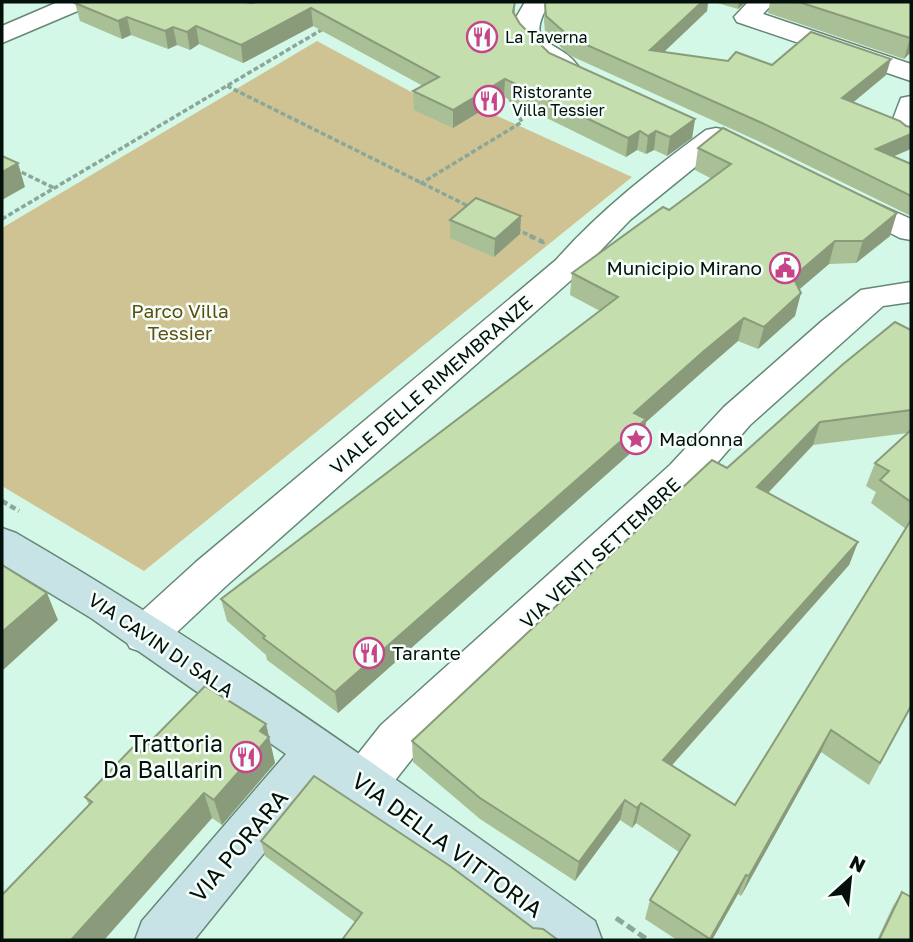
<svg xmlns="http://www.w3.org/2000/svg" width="913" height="942" viewBox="0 0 913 942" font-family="'Golos Text',sans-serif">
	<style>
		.green { fill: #cfc393 }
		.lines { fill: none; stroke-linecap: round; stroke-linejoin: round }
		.street-casing { stroke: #658777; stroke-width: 3 }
		.secondary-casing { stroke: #658777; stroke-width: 3 }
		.path-far2 { stroke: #8ba79a; stroke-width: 3.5; stroke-dasharray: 5 2.5; stroke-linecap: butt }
		.path-far1 { stroke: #8ba79a; stroke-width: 4.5; stroke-dasharray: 6 3.5; stroke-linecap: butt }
		.path { stroke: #8ba79a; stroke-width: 5; stroke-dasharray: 9 4.5; stroke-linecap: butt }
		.street { fill: #fff; fill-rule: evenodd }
		.secondary { fill: #c8e3e5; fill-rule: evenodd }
		.wall { fill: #a9bf96; fill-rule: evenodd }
		.shaded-wall { fill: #899b7a }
		.building { fill: #c4deae; stroke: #899b7a; stroke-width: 2 }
		.labels { text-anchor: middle; stroke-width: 5; stroke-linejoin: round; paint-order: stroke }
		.far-poi-label { font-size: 16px; fill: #04100b; stroke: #f6fefa; text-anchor: start }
		.poi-label { font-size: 19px; fill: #04100b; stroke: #f6fefa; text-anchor: start }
		.park-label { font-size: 19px; fill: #5c4f10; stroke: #f6fefa }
		.street-label { font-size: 19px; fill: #04100b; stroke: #f6fefa }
		.near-poi-label { font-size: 23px; fill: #04100b; stroke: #f6fefa; text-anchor: end }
		.near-street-label { font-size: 23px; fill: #04100b; stroke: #f6fefa }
	</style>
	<rect width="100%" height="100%" fill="#d3f8e7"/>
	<polygon class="green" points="317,41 452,114 473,105 632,177 144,571 2,486 2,228"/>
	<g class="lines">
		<g class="street-casing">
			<g id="street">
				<polygon points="58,2 90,2 87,7 2,43 2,26"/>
				<path d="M 525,2 L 550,2 C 521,49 559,38 578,66 L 574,72 C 549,78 513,47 514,21 Z"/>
				<polygon points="748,2 774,2 763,14 911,64 911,81 737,22 734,17"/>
				<polygon points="911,96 911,143 901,141 890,127 901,98"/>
				<path d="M 716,128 L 726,130 L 730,136 L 726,142 L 630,220 L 578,274 L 226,586 L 160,648 L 145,653 L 130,648 L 123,635 L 130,622 L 196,562 L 556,260 C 600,210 652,170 706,130 Z"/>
				<polygon points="847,190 911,219 911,240 900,238 836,205 832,199 836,193"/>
				<polygon points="911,282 911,302 883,306 750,425 698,485 415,755 381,798 364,805 347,798 340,783 347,768 381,725 670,465 724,407 822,321 861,290"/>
			</g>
		</g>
		<g class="secondary-casing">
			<path id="secondary" d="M 2,528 L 16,533 C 218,650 406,786 595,921 L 602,940 L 533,940 L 322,781 L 194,940 L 135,940 L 142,921 L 286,754 L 91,618 L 2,564 Z"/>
		</g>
		<g class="path-far2">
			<polyline points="227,86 470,207"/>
			<polyline points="15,169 54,188"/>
			<polyline points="420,184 522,122 509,97"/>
			<polyline points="2,219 323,29"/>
			<polyline points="516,229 533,237"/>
		</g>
		<g class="path-far1">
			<polyline points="530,236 543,242 546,240"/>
			<polyline points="2,501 19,511"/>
		</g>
		<polyline class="path" points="616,918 648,940"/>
		<use href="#street" class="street"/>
		<use href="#secondary" class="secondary"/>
	</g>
	<g class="wall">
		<polygon points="78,2 248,2 247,2 251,3 515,2 515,15 520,24 549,53 695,119 692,138 667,156 654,150 646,154 637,150 626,157 504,97 453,128 414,110 413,91 423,86 313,26 243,63 199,44 190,50 177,45 168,49 131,35 122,39 80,21 75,3"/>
		<polygon points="546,2 708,2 707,11 664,52 728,61 886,75 853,102 894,157 911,164 911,216 758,141 569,55 545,32 544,21 545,5"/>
		<polygon points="714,2 746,2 738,9"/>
		<polygon points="770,2 911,2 911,52 904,59 768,13"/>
		<polygon points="698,148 890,236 856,263 829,264 799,289 795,316 758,349 738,341 700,374 646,422 643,442 338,713 267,660 266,655 227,621 221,599 600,311 570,295 572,273 669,210 712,179 695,170"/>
		<polygon points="521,216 520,234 494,257 450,238 450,220"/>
		<path d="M 911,330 L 911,706 L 869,785 L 821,752 L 741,896 L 738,894 L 712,940 L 677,940 L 645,919 L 650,900 L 679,852 L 636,823 L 632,828 L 620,820 L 575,881 L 480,819 L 413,762 L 412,741 L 727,468 ZM 908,433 L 875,463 L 866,486 L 876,492 L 871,503 L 906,529 L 735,805 L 672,765 L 849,565 L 858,542 L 768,493 L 813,445 Z"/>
		<polygon points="266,724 275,763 222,825 212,818 104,940 2,940 89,805 85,797 140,752"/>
		<polygon points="261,841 533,928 355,922 265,856"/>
		<polygon points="902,892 911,940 877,940 893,906"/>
	</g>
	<g class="shaded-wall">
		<polygon points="702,2 708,2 707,11 648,67 650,50"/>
		<polygon points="739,2 746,2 738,9"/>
		<polygon points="311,8 313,26 243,63 241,45"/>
		<polygon points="127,17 131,35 122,39 118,21"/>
		<polygon points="196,26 199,44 190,50 187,32"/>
		<polygon points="173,27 177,45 168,49 165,31"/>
		<polygon points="911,37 911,52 904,59 910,38"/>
		<polygon points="891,59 886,75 838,115 842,98"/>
		<polygon points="505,79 504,97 453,128 453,110"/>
		<polygon points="695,119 692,138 667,156 670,137"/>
		<polygon points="640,131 637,150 626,157 628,138"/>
		<polygon points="656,131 654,150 646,154 648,136"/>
		<polygon points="911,134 911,149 871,166 876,149"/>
		<polygon points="18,163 25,187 2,200 2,172"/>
		<polygon points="897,213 890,236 856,263 863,241"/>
		<polygon points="521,216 520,234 494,257 495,239"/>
		<polygon points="835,241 829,264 787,300 793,277"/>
		<polygon points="801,293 795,316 758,349 764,327"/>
		<polygon points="744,318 738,341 700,374 646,422 643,442 338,713 335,692 634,413 704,351"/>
		<polygon points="820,422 813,445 751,511 757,487"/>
		<polygon points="858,542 849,565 658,781 663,760"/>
		<polygon points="47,593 58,620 2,671 2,632"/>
		<polygon points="266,724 275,763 222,825 214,800 260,731"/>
		<polygon points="831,730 821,752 741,896 749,876"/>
		<polygon points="204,793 212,818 104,940 71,940"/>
		<polygon points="625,800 620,820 575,881 579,862"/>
		<polygon points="641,803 636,823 632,828 637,808"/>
		<polygon points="746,875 738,894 712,940 709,940"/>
	</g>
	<g class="building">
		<polygon points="78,2 244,2 251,3 257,2 515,2 513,12 520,24 549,53 695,119 670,137 656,131 648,136 640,131 628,138 505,79 453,110 413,91 439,77 311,8 241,45 196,26 187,32 173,27 165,31 127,17 118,21 75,3"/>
		<polygon points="546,2 702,2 650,50 728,61 736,52 772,65 811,32 891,59 842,98 900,121 906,126 911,127 911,134 876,149 911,164 911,196 762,123 571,38 546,16 545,5"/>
		<polygon points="799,2 911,2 911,37 910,38"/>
		<polygon points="723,128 897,213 863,241 835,241 793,277 801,293 764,327 744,318 704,351 634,413 646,419 335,692 263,638 265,636 221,599 618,297 572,273 663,207 669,210 731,164 698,148"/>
		<polygon points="2,156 18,163 2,172"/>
		<polygon points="476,198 521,216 495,239 450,220"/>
		<polygon points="895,322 911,330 911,410 820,422 757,487 858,542 663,760 735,805 911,520 911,706 880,763 831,730 749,876 746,875 710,939 650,900 690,835 641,803 637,808 625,800 579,862 480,798 412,741 712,460 727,468 842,365"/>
		<polygon points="911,430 911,502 880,480 889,471 875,463"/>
		<polygon points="2,565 47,593 2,632"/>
		<polygon points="205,686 266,724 260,731 269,737 214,800 204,793 71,940 2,940 2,895 92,802 85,797 133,747 140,752"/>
		<polygon points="314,776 450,866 533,928 543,929 558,940 342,940 362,913 261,841"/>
		<polygon points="902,892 911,897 911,940 879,940"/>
	</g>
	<defs>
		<g id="restaurant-ring" transform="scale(1.575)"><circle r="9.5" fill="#f6fefa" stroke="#c74489" stroke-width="1.5"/><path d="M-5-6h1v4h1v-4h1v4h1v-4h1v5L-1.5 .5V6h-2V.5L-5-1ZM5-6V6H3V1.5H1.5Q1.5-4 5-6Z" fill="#c74489"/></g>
		<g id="civic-ring" transform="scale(1.575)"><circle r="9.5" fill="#f6fefa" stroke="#c74489" stroke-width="1.5"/><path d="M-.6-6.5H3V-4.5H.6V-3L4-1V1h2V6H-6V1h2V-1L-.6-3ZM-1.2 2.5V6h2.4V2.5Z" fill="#c74489"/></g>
		<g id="sight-ring" transform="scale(1.575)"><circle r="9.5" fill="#f6fefa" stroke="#c74489" stroke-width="1.5"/><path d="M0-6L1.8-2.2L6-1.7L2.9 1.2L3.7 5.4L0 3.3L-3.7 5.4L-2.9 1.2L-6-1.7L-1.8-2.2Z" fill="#c74489"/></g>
	</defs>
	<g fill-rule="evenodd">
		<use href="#restaurant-ring" x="482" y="37"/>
		<use href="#restaurant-ring" x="489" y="101"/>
		<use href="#civic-ring" x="785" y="268"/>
		<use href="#sight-ring" x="636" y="439"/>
		<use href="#restaurant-ring" x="369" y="653"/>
		<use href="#restaurant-ring" x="246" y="757"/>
	</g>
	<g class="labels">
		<g class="far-poi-label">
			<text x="505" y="43">La Taverna</text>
			<text x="512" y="98">Ristorante<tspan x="512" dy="18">Villa Tessier</tspan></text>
		</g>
		<g class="poi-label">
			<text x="762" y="275" text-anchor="end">Municipio Mirano</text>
			<text x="659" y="446">Madonna</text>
			<text x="392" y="660">Tarante</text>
		</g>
		<g class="park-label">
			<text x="180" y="318">Parco Villa<tspan x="180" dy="22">Tessier</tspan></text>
		</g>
		<g class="street-label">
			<text transform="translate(431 385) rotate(-41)" y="7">VIALE DELLE RIMEMBRANZE</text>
			<text transform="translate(600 553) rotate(-43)" y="7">VIA VENTI SETTEMBRE</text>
			<text transform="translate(161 645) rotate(34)" y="7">VIA CAVIN DI SALA</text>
		</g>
		<g class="near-poi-label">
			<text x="223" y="752">Trattoria<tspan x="223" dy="26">Da Ballarin</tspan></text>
		</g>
		<g class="near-street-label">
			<text transform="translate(447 845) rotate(36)" y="8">VIA DELLA VITTORIA</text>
			<text transform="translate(239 846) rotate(-50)" y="8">VIA PORARA</text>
		</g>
	</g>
	<rect width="913" height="942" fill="none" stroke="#04100b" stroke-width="7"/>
	<g transform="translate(850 879) rotate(27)" stroke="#f6fefa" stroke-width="5" paint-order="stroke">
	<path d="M0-5L12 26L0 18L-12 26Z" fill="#04100b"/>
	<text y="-10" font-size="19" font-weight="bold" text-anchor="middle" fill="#04100b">N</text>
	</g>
</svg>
